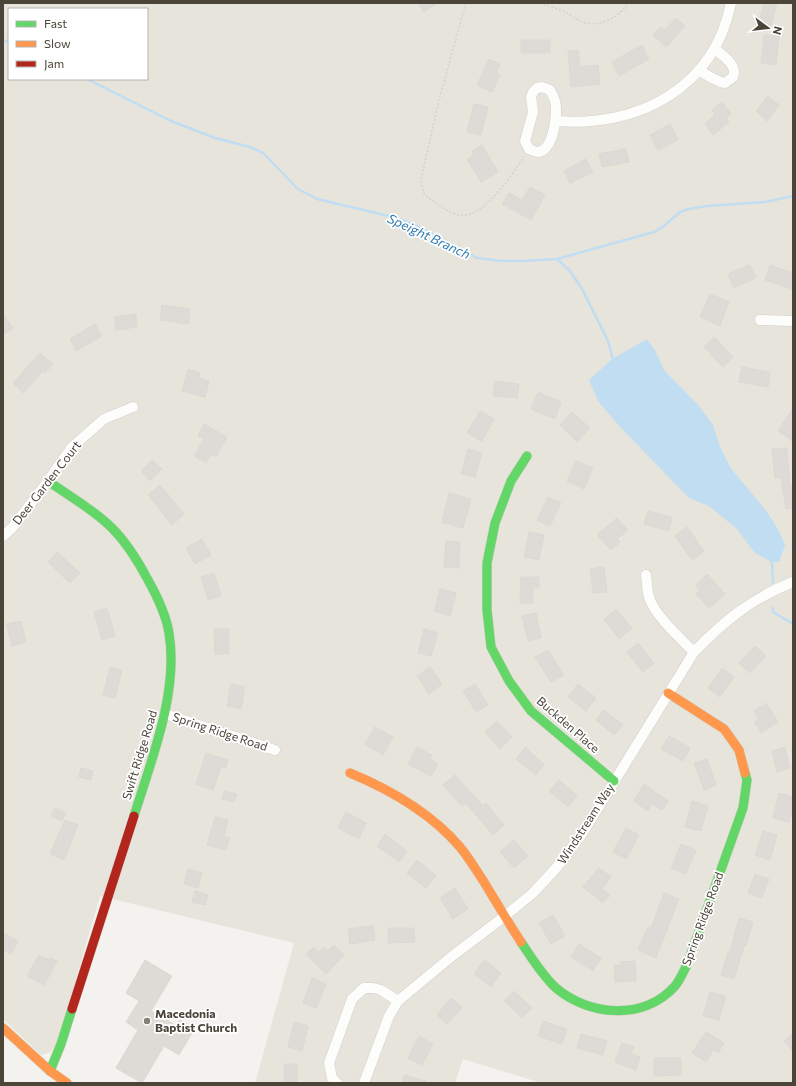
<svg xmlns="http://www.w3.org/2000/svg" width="796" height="1086" viewBox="0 0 796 1086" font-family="Commissioner,sans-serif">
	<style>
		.residential { fill: #e7e4dc; fill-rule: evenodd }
		.water { fill: #c0ddf1 }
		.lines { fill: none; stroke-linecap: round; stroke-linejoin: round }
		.stream { stroke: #c0ddf1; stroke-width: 2.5 }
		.building { fill: #dedbd6; stroke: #dcd9d4 }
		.street-casing { stroke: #d2d0cb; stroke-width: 11 }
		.fast-casing { stroke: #d3cfc5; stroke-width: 10 }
		.slow-casing { stroke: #d3cfc5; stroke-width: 10 }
		.jam-casing { stroke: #d3cfc5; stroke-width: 10 }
		.path { stroke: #d3d2cc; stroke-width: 1.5; stroke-dasharray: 2 2; stroke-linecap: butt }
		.street { stroke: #fdfdfc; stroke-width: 10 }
		.fast { stroke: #63d668; stroke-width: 9 }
		.slow { stroke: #ff974d; stroke-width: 9 }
		.jam { stroke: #b3261e; stroke-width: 9 }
		.poi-dot { fill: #868178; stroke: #fff; stroke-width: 1.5 }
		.labels { text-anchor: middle; stroke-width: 3.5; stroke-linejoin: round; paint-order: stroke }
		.street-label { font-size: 12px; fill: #4b4439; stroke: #fff }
		.poi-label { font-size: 12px; font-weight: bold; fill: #4b4439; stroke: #fff; text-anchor: start }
		.water-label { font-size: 13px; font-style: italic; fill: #2e7ab2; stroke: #fff }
	</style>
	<rect width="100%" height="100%" fill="#f4f2ee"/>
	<path class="residential" d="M 3,3 L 793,3 L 793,1083 L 541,1083 L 463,1059 L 455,1083 L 255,1083 L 294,943 L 100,896 L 58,1041 L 51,1052 L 41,1055 L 3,1019 ZM 9,9 L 147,9 L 147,79 L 9,79 Z"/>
	<polygon class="water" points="647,339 656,352 664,370 699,406 713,425 721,449 730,467 767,512 779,531 785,545 779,562 772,562 755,553 736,528 709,506 689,498 621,428 598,401 589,380 612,359"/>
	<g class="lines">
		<g class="stream">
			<polyline points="3,40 9,42"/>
			<polyline points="87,79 171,121 215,138 250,147 263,153 298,189 317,199 397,218 417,226 477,258 502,261 523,261 557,259 654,232 664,226 680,212 688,209 707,206 765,202 793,196"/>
			<polyline points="557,259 570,271 582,289 608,341 613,360"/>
			<polyline points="770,560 772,563 773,583"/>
			<polyline points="773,608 773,612 793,624"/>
		</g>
	</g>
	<g class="building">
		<polygon points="418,3 437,3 424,12"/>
		<polygon points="764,3 777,3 771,26 759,22"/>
		<polygon points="676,18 685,26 666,47 653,35 661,27 665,30"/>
		<polygon points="764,35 779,36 776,65 761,63"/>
		<rect x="521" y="40" width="29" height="13"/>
		<polygon points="642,45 649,59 619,76 612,62"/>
		<polygon points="578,50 580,67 598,65 600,84 571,87 568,51"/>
		<polygon points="489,59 500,64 496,73 500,75 492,92 477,85"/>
		<polygon points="768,96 779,105 767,121 756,111"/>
		<polygon points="722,102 731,114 726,118 729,122 713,135 705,124 715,115 712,110"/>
		<polygon points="474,104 488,107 481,135 467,132"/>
		<polygon points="670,124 678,140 658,150 650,135"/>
		<polygon points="482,145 498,172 481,182 467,159 474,155 472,151"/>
		<polygon points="626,149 629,162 602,167 599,154"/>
		<polygon points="586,159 593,172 570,183 564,171"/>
		<polygon points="530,187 545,195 531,220 502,204 509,193 522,200"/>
		<polygon points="750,265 756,278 734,288 728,274"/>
		<polygon points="770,265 793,273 793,285 792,289 765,280"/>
		<polygon points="710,294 729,302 720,326 700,317"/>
		<polygon points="162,305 190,309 188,324 160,320"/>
		<polygon points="3,314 13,328 3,335"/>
		<polygon points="136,314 137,327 116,330 114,317"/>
		<polygon points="95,324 102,336 76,351 70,339"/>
		<polygon points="714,337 733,357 723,367 704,347"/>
		<polygon points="40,353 53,364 45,373 43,371 23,393 13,383"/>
		<polygon points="742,367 770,372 768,387 739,382"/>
		<polygon points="188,369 200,373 198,378 209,381 205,397 182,391"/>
		<polygon points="495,381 519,384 517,398 493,396"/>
		<polygon points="538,392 561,402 555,419 531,409"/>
		<polygon points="793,408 793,441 778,431"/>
		<polygon points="480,411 494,419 482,441 467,433"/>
		<polygon points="572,412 590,428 577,442 560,425"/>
		<polygon points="204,424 227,437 216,457 211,454 206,463 194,456 204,439 198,436"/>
		<polygon points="787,448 790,487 793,487 793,508 786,509 781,478 775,478 772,449"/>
		<polygon points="468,449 482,453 475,477 461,474"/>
		<polygon points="152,460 162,469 150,481 141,471"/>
		<polygon points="576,461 593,468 584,489 567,481"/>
		<polygon points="160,485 184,514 172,525 148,495"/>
		<polygon points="449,493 471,499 463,528 442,522"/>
		<polygon points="548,497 561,503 550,526 537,520"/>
		<polygon points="648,511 672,517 669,531 644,524"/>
		<polygon points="617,518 628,530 617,539 620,542 611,550 597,535"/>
		<polygon points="687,527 704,551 692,560 675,536"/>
		<polygon points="529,532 544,535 539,560 524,557"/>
		<polygon points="202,539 211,555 195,564 186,548"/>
		<polygon points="446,541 460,542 459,568 444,567"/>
		<polygon points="57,552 80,573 70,583 48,562"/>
		<polygon points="604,567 607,592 593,593 590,569"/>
		<polygon points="214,573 221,596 208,600 201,577"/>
		<polygon points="707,574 725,594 709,608 696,594 700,590 696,585"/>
		<polygon points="521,577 539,577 539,588 533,588 533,603 520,603"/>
		<polygon points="440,589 456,593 450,616 434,611"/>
		<polygon points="107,608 115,636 102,640 94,612"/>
		<polygon points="616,609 632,628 619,639 604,619"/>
		<polygon points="536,613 541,638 528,641 522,616"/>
		<polygon points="21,621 26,642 12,646 6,624"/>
		<polygon points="214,629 229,629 229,654 215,654"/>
		<polygon points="424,629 438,633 431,656 418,653"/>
		<polygon points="638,643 654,663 643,672 627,652"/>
		<polygon points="755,646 766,656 750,673 739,663"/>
		<polygon points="548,650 564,675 551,682 535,657"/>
		<polygon points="110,667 122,670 115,698 103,695"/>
		<polygon points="430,667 442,684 429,694 417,676"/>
		<polygon points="722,668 734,677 720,697 708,688"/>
		<polygon points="231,684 245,687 241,709 227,706"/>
		<polygon points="475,684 488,705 476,712 463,691"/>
		<polygon points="578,684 596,698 586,711 568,697"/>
		<polygon points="766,703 778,722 761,733 754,722 759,719 754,711"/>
		<polygon points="604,710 623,725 614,735 596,720"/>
		<polygon points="497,721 512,737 500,749 485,732"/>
		<polygon points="375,727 393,737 383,755 365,744"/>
		<polygon points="669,736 690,748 683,761 661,749"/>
		<polygon points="417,747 432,755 430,759 438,764 431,776 408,764"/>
		<polygon points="525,747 544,764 536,775 516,759"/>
		<polygon points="785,747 790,768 777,772 772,751"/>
		<polygon points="206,753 228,760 226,768 221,767 213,790 196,784"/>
		<polygon points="707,759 716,785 704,790 694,763"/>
		<polygon points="81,768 93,771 91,780 79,777"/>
		<polygon points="455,775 483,806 486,803 504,825 493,835 466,803 462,806 443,785"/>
		<polygon points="559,780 577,795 568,807 549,791"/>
		<polygon points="644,784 668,801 662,810 652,804 648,811 634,801"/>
		<polygon points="224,791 237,794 234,802 222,799"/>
		<polygon points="779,793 793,797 793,805 789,822 773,818"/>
		<polygon points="692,801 708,806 701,831 685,827"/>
		<polygon points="55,808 66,813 62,821 51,816"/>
		<polygon points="346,812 366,823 359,839 338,828"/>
		<polygon points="215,817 228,820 224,836 230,838 226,850 207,845"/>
		<polygon points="65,820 78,825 64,860 50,854"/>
		<polygon points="626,828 639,835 626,859 613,852"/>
		<polygon points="763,831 777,835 770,860 755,855"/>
		<polygon points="385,834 407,851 399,862 377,846"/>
		<polygon points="514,840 528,856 514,868 500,852"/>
		<polygon points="681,844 696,850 686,874 671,868"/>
		<polygon points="417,860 436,876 426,888 407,873"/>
		<polygon points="599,868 611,877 602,889 610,895 603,903 583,887"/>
		<polygon points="188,869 202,873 198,888 184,884"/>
		<polygon points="755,874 769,879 762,898 748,893"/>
		<polygon points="455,888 468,909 453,919 440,898"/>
		<polygon points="195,891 208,895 205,905 192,902"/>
		<polygon points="664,893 679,899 656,958 638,950 648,927 651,928"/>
		<polygon points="553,915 565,936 551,944 539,923"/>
		<polygon points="739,918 753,922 746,946 744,946 734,979 721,975 728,952 730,952"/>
		<polygon points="373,926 375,940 350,944 348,929"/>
		<polygon points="388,928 414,928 415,942 388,943"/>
		<polygon points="3,933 18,941 11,954 3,950"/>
		<polygon points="579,944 601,958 593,971 571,957"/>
		<polygon points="334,945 344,955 326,974 306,954 314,947 319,952 324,947 328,951"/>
		<polygon points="39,955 49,960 50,958 57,961 44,985 27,976"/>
		<polygon points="145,960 172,976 151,1011 177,1026 180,1020 195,1028 179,1055 164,1046 142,1083 116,1068 138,1030 126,1022 139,1001 126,993"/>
		<polygon points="484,960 501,973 491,987 474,974"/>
		<polygon points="635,961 636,981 615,982 614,965 621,965 621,962"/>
		<polygon points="312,978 326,984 316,1008 303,1003"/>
		<polygon points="514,991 532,1008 522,1018 504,1001"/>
		<polygon points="710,992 726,996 719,1020 703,1016"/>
		<polygon points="451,998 462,1008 447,1024 437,1015"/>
		<polygon points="543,1021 567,1029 562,1044 538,1036"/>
		<polygon points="294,1022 308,1026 302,1051 288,1047"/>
		<polygon points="706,1032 724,1043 718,1053 713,1050 706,1062 692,1053"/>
		<polygon points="793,1033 793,1051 784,1041"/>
		<polygon points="581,1034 607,1041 603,1055 577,1048"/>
		<polygon points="419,1036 433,1044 422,1065 408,1058"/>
		<polygon points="622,1043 634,1047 631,1053 640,1057 636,1070 615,1062"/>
		<polygon points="654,1058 681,1058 681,1075 654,1076"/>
		<rect x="284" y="1064" width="13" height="19"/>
		<polygon points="404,1075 426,1081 426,1083 402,1083"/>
	</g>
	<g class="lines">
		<g class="street-casing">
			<g id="street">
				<path d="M 699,70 C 707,75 715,81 725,83 L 733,77 C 738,65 723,56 715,49"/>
				<path d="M 542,87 L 550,90 C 552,93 554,97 555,101 C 558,113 554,150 538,152 C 535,152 532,150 529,149 L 525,141 L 533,112 L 531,97 L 533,92 L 537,88 Z"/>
				<path d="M 556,121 C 638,128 714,88 731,3"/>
				<polyline points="760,320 793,321"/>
				<polyline points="3,536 12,528 48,481 72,447 104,419 133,407"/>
				<path d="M 646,575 C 647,582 647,590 649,597 C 655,616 680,638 694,652"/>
				<polyline points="165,714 275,750"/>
				<polyline points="337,1083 332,1078 329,1063 352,999 364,988 373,988 381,990 398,1001"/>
				<path d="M 364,1083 L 389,1016 L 398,1001 L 451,957 L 505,916 L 533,893 L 557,867 L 582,834 L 694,652 C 724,621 752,598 793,582"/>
			</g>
		</g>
		<g class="fast-casing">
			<g id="fast">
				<polyline points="527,456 511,481 495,523 487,563 487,610 491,647 509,681 531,711 614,781"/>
				<path d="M 48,481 C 69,496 93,509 112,528 C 127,543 138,561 148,580 C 157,596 166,615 169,633 C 179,692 151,761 134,816"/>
				<path d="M 521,942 C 531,957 542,975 556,988 C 589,1016 644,1021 675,986 C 680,980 683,972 687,965 L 743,808 L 747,780 L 745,773"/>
				<polyline points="50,1071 61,1044 72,1009"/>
			</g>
		</g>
		<g class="slow-casing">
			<g id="slow">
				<polyline points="668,693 724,729 739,750 745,773"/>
				<path d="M 350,773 C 391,790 431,813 460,847 C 469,858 476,870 484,882 C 496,902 508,922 521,942"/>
				<polyline points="3,1028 50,1071 67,1083"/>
			</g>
		</g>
		<g class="jam-casing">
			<polyline id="jam" points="72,1009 134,816"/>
		</g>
		<g class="path">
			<path d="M 466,3 L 439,100 L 423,171 L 421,181 L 424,194 C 433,201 444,210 455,214 C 481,224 511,175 524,157"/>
			<path d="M 540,3 C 547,6 556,8 563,11 C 570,14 576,20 583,22 C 599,28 620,17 628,3"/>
		</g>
		<use href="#street" class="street"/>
		<use href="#fast" class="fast"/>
		<use href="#slow" class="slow"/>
		<use href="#jam" class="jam"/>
	</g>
	<circle class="poi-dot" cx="147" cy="1021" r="4"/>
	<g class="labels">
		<g class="street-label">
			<text transform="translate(47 483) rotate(-52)" y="4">Deer Garden Court</text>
			<text transform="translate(568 725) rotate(41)" y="4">Buckden Place</text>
			<text transform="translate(220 732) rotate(18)" y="4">Spring Ridge Road</text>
			<text transform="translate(140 755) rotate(-73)" y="4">Swift Ridge Road</text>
			<text transform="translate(586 824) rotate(-57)" y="4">Windstream Way</text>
			<text transform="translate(703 919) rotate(-70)" y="4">Spring Ridge Road</text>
		</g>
		<g class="poi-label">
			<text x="155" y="1018">Macedonia<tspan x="155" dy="14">Baptist Church</tspan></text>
		</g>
		<g class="water-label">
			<text transform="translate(429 236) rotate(25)" y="5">Speight Branch</text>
		</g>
	</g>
	<rect width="796" height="1086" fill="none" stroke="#4b4439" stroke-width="8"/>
	<rect x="8" y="8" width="140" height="72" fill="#ffffff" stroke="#b7b4b0"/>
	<rect x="16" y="21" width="20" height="6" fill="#63d668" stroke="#b7b4b0"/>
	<text x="44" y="28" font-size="12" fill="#4b4439">Fast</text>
	<rect x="16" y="41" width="20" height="6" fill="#ff974d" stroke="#b7b4b0"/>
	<text x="44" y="48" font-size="12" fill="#4b4439">Slow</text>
	<rect x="16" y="61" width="20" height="6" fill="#b3261e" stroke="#b7b4b0"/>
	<text x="44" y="68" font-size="12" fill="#4b4439">Jam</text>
	<g transform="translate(768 28) rotate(105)" stroke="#ffffff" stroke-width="3" paint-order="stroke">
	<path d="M0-3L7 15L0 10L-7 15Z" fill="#4b4439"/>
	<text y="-6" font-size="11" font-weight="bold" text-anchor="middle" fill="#4b4439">N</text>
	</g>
</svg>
